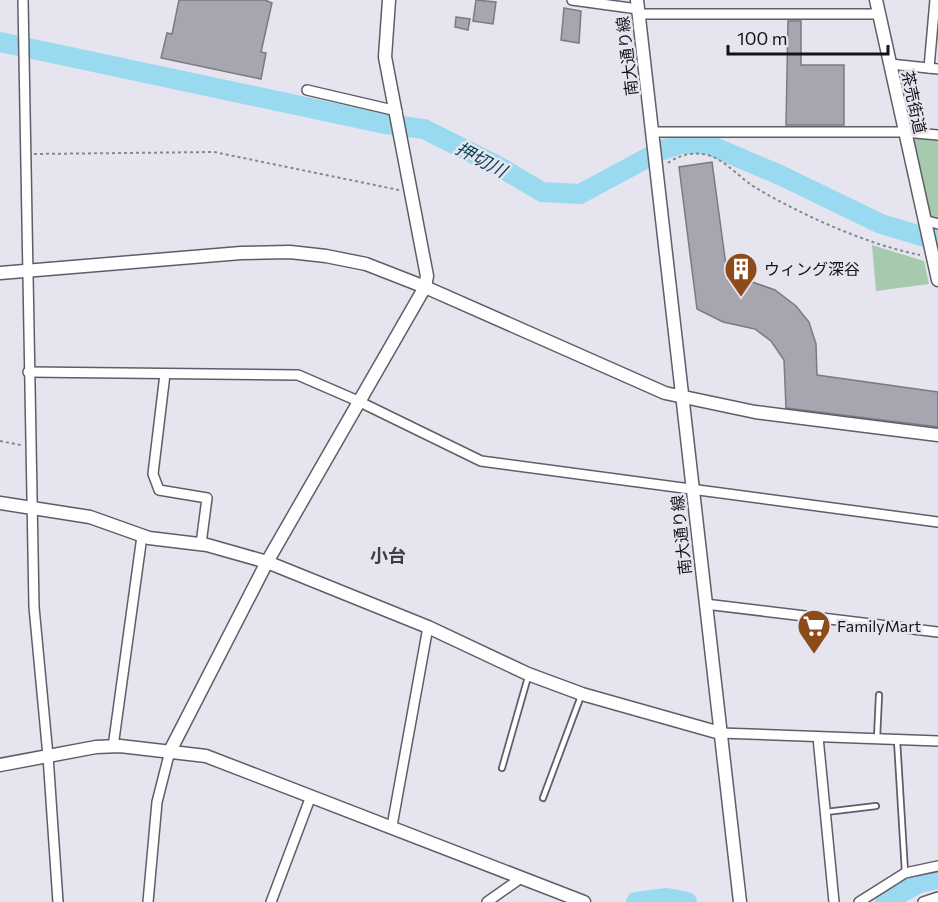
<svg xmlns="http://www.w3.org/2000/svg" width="938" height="902" viewBox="0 0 938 902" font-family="Commissioner,'Noto Sans JP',sans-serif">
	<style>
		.green { fill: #a7caae }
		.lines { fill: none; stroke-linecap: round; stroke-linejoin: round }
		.river { stroke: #99daf1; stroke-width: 20 }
		.building { fill: #a7a5b0; stroke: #7b7983; stroke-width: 1.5 }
		.service-casing { stroke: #5f5d67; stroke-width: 8 }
		.minor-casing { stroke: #5f5d67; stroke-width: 12 }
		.tertiary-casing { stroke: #5f5d67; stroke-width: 15 }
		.path { stroke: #88878f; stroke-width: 2; stroke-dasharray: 3 3; stroke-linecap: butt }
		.service { stroke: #fff; stroke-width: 4.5 }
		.minor { stroke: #fff; stroke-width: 9 }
		.tertiary { stroke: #fff; stroke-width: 12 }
		.labels { text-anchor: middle; stroke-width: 5; stroke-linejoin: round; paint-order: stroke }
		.street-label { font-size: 16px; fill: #141317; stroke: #e6e4ef }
		.poi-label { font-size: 16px; fill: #141317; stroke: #e6e4ef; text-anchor: start }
		.water-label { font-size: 18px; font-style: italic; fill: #033f50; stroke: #e6e4ef }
		.neighbourhood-label { font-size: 18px; font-weight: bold; fill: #3e3c45; stroke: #e6e4ef }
	</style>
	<rect width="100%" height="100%" fill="#e6e4ef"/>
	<g class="green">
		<polygon points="912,135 938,138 938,220 930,217"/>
		<polygon points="872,245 924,261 929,284 876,291"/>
	</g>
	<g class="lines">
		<g class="river">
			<polyline points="0,42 385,124 424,129 498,166 542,192 580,194 660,151 680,144 707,144 782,176 881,224 938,241"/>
			<polyline points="636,902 667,898 687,902"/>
			<polyline points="885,902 919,883 938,879"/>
		</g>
	</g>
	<g class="building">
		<polygon points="179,0 265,0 272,3 261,52 266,53 261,79 161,58 167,33 172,34"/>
		<polygon points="476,0 496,2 493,24 473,21"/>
		<polygon points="564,8 581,11 579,43 561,40"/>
		<polygon points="456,17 470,19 468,30 455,27"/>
		<polygon points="788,21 801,21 801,65 844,65 844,125 786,125"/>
		<polygon points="712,162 727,273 775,290 796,306 809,322 816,344 817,375 938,392 938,427 786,408 784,360 771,341 755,329 723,322 697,309 679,167"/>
	</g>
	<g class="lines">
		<g class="service-casing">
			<g id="service">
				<polyline points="877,738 879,695"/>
				<polyline points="897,740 905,872"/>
				<polyline points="502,768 528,677"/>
				<polyline points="543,798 581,696"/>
				<polyline points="826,812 876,806"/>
			</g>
		</g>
		<g class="minor-casing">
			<g id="minor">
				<polyline points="23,0 34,607 48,756 58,902"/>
				<polyline points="572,0 638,9"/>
				<polyline points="639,14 879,14"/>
				<polyline points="890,64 938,69"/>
				<polyline points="929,68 935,0"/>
				<polyline points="307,90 397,111"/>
				<polyline points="652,132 904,132 938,135"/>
				<polyline points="924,220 938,224"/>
				<polyline points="28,372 298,375 358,401 481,461 938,522"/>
				<polyline points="165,374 153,474 159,490 207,498 201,544"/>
				<polyline points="705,604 938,632"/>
				<polyline points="720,733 938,741"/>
				<polyline points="818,737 834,902"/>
				<polyline points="113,747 142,536"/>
				<polyline points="392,826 428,627"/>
				<polyline points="148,902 157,802 170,751"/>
				<polyline points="271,902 311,796"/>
				<polyline points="487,902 521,878"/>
				<polyline points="859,902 905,873 938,866"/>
				<polyline points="923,902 938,897"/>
			</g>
		</g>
		<g class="tertiary-casing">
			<g id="tertiary">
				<polyline points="637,0 740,902"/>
				<polyline points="876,0 938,280"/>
				<polyline points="0,273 241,253 290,252 326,256 366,264 425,287 665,393 755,412 938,435"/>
				<polyline points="0,503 90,517 149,538 207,545 267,562 428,627 528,674 582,694 720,733"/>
				<polyline points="170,751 267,562 425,287 427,276 385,57 389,0"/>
				<polyline points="0,765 96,747 120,746 206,756 584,902"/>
			</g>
		</g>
		<g class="path">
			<polyline points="34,154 214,152 399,190"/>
			<path d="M 668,163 C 680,154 697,151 711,156 C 727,162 741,179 756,188 C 804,216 866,244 920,255"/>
			<polyline points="0,441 21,445"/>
		</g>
		<use href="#service" class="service"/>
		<use href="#minor" class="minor"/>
		<use href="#tertiary" class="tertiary"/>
	</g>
	<defs>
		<g id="building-pin" transform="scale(1.725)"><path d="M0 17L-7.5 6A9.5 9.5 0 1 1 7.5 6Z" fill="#8e4b1a" stroke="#e6e4ef"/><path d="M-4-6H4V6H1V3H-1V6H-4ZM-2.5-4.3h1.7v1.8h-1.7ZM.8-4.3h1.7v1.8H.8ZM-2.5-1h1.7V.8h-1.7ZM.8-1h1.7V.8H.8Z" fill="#fff"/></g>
		<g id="supermarket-pin" transform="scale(1.725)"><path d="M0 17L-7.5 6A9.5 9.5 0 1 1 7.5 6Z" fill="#8e4b1a" stroke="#e6e4ef"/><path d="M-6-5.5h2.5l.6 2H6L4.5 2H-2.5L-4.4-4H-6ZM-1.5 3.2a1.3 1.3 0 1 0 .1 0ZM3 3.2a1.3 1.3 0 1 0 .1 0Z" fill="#fff"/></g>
	</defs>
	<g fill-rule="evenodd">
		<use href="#building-pin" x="741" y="269"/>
		<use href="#supermarket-pin" x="814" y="626"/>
	</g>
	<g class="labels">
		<g class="street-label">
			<text transform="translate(627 56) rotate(-97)" y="6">南大通り線</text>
			<text transform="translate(914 102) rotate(78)" y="6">茶売街道</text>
			<text transform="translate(681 535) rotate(-96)" y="6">南大通り線</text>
		</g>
		<g class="poi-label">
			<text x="764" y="275">ウィング深谷</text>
			<text x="837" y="632">FamilyMart</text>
		</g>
		<g class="water-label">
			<text transform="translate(481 160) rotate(28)" y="6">押切川</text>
		</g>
		<g class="neighbourhood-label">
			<text x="388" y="562">小台</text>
		</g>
	</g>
	<path d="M728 45v9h160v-9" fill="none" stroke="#141317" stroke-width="3"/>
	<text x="737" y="45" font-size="18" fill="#141317" stroke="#e6e4ef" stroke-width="4.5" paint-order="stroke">100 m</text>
</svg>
